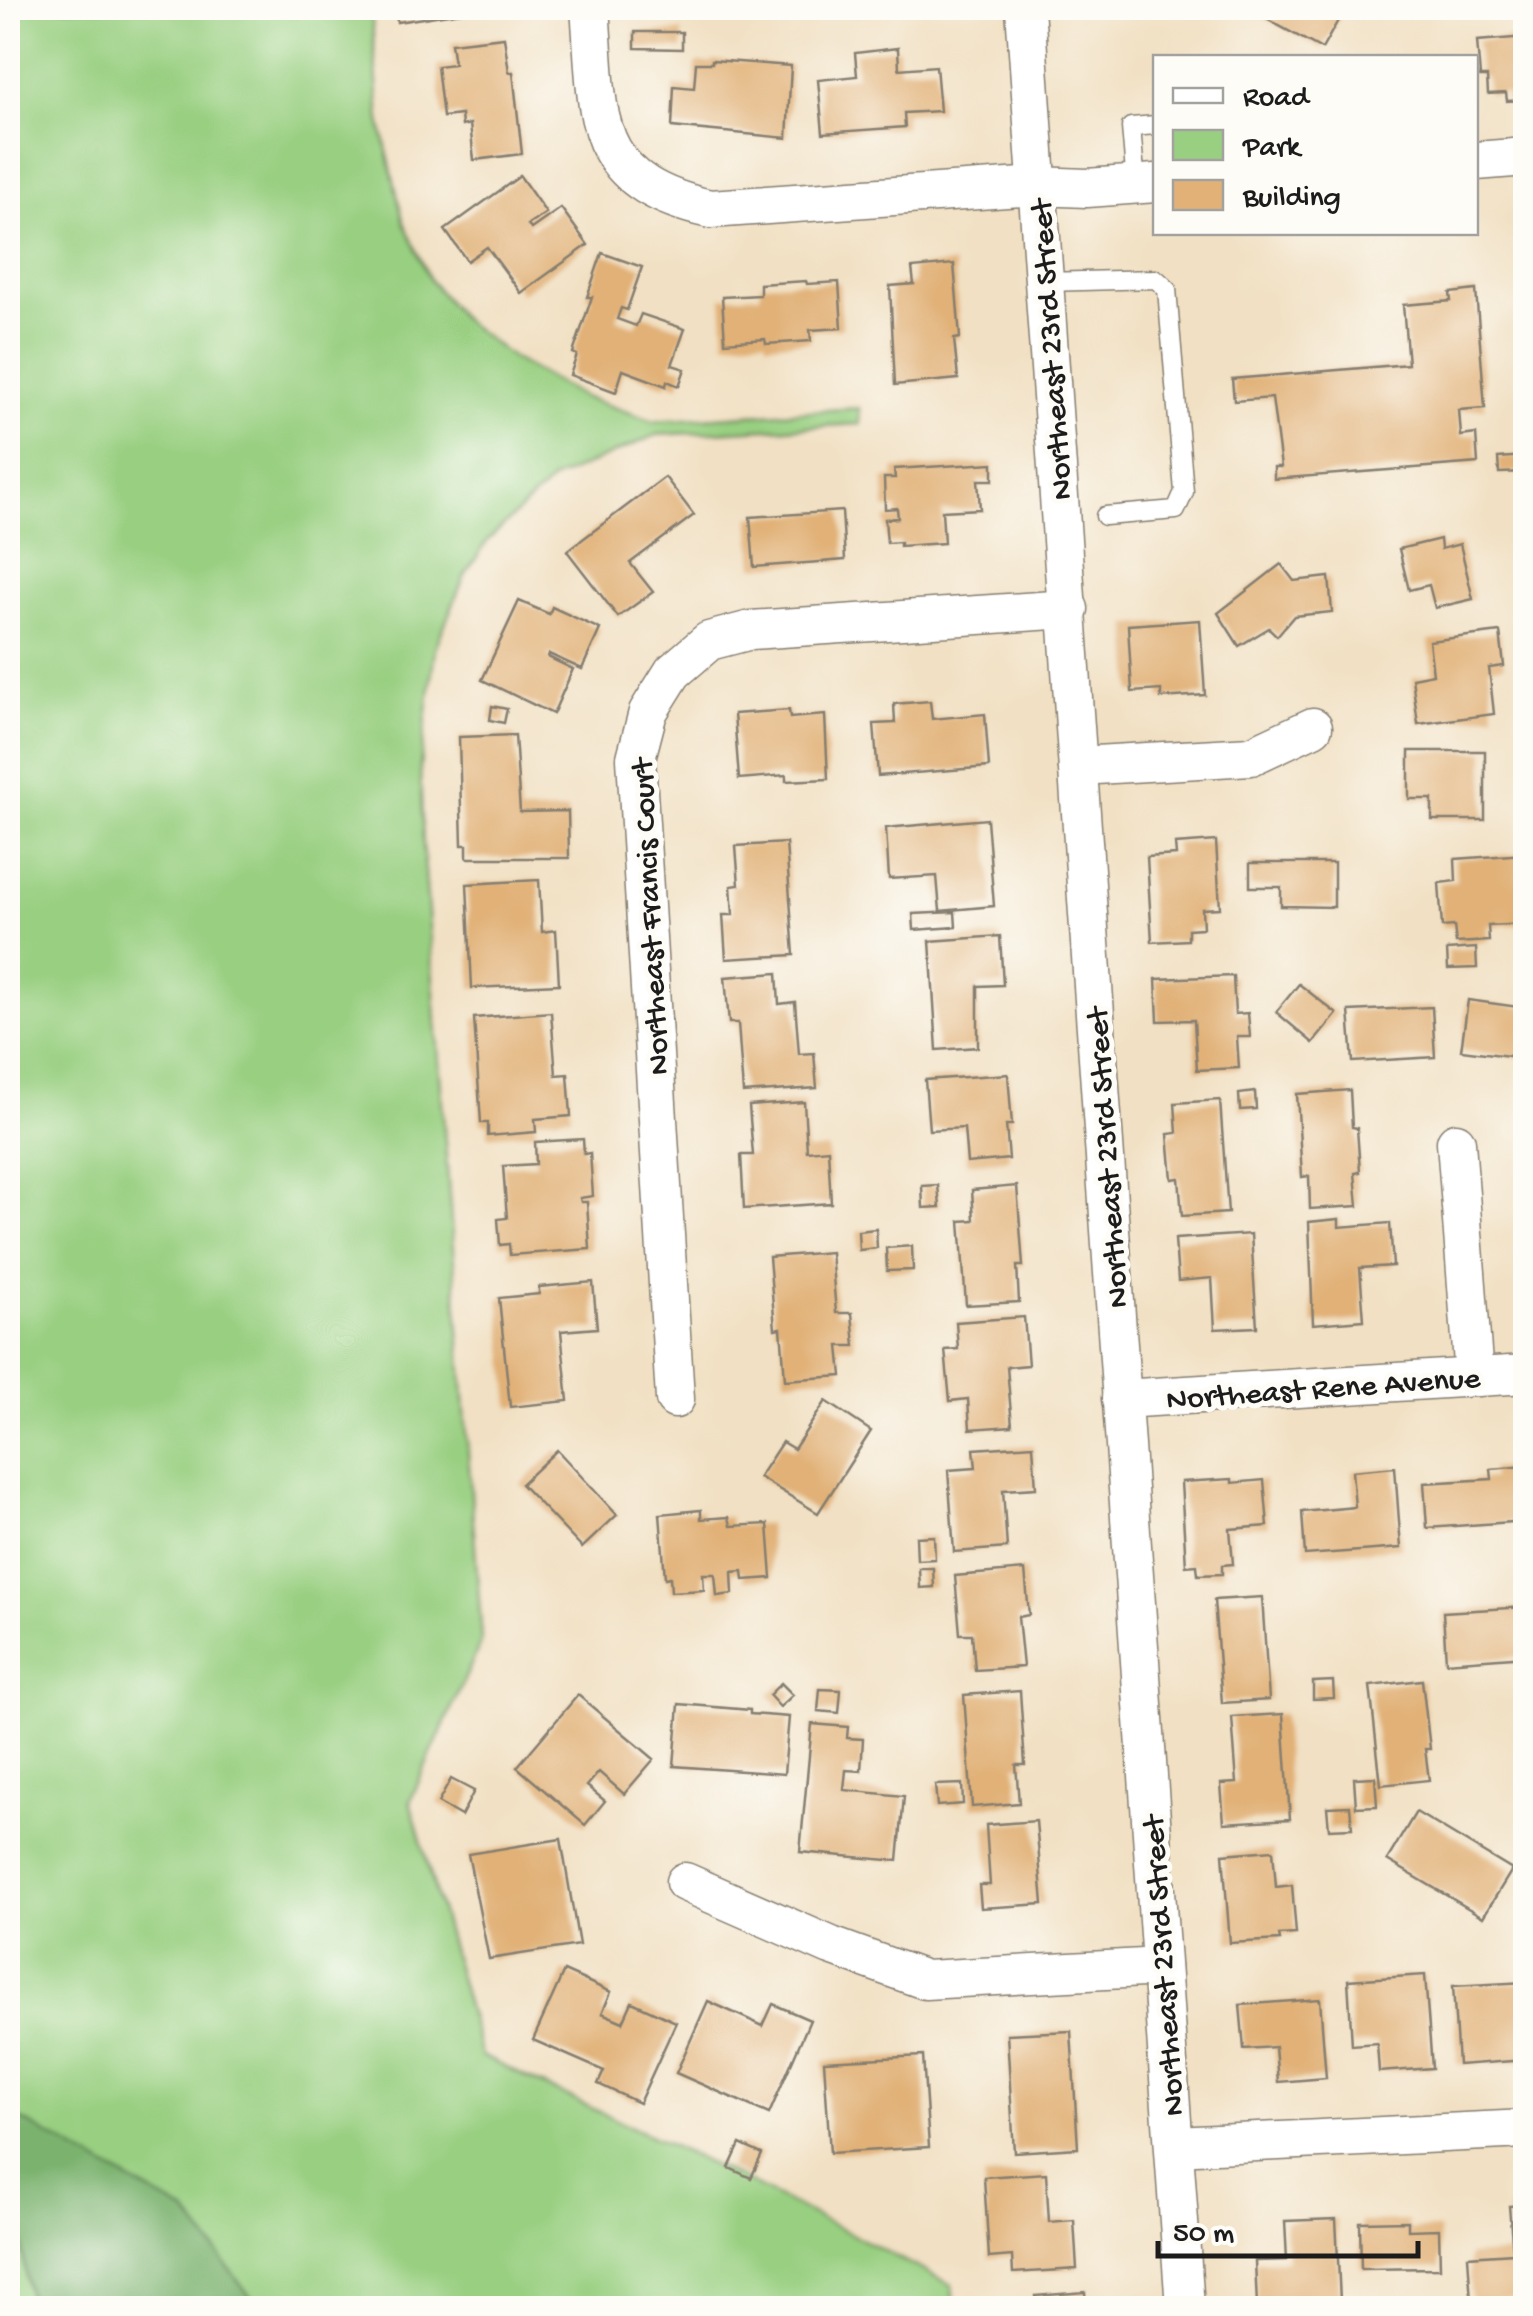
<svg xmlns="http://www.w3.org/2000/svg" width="1533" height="2316" viewBox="0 0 1533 2316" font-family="'Gochi Hand',sans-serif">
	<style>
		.green { fill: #98cf80; stroke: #5a764e; stroke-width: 2.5 }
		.forest { fill: #7ab26e; stroke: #4b6745; stroke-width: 2.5 }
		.building { fill: #e1b177 }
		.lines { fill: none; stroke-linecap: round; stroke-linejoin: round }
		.lane-casing { stroke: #867e70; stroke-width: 21 }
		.street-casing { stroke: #867e70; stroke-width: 41 }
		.lane { stroke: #fff; stroke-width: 18 }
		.street { stroke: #fff; stroke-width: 38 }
		.labels { text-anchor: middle; stroke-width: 10; stroke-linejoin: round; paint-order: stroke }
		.street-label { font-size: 32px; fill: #1c1c1c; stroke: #fdfcf7 }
	</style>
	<rect width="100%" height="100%" fill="#fdfcf7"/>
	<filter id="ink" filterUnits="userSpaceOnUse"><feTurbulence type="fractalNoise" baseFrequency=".01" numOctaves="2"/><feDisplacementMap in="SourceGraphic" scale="20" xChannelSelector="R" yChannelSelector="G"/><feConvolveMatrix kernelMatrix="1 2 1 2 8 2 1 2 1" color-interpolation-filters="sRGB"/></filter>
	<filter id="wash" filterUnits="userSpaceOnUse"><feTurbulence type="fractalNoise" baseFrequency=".0048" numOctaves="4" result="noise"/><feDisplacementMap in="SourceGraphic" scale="40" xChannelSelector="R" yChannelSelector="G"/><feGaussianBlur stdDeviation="2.25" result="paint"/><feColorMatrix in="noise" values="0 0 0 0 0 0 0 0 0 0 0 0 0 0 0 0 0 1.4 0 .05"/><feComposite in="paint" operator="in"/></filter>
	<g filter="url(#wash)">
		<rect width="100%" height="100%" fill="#f1e0c3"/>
		<polygon class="green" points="8,8 371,8 380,120 403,220 430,280 463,320 514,359 583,397 654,421 859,408 860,424 656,435 552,480 488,540 465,575 435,648 420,767 423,844 482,1640 410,1801 481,2056 738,2177 952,2285 954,2308 8,2308"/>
		<polygon class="forest" points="8,2112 187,2213 259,2308 30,2308 16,2202 8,2196"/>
		<g id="blocks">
			<g class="building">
				<polygon points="395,8 475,8 475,10 397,22"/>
				<polygon points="695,8 730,8 730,10 696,12"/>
				<polygon points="1246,8 1345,8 1322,49"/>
				<polygon points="635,32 682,32 682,49 635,48"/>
				<polygon points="504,37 509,72 513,72 522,154 474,160 470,124 462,126 461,115 443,117 437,66 454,64 451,43"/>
				<polygon points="1526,37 1524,100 1507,101 1506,93 1488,94 1487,77 1480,77 1477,41"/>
				<polygon points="898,48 899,69 936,66 940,111 904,113 905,127 823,133 818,80 857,76 855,53"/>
				<polygon points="712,60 791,66 787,138 672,127 674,86 694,88 696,63 712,63"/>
				<polygon points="520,176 546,213 528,225 531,229 561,208 588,245 521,293 487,247 467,261 445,230"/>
				<polygon points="602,253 642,267 627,310 621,308 617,319 636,326 641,314 685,329 672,365 685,369 679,386 667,381 666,386 623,370 616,392 570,375 577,355 573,353 592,297 587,297"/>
				<polygon points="954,264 960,338 954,339 958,379 895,385 890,286 914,284 912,268"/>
				<polygon points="806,281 807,284 839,282 842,328 810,330 811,341 766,344 765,339 725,342 722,297 760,295 760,284"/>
				<polygon points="1476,290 1485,408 1459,410 1461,436 1476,434 1478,463 1274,479 1274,467 1281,467 1272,398 1234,401 1232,379 1408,364 1403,305 1451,301 1450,293"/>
				<polygon points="1526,456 1526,472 1499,473 1498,458"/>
				<polygon points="993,463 993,480 978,480 980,509 942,511 944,543 900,546 900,542 887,543 885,519 898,518 897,508 885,509 884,478 895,478 894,469"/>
				<polygon points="665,477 694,515 630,563 653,592 618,617 567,551"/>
				<polygon points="842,511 845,560 754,567 750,517"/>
				<polygon points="1440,539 1441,549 1460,544 1473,599 1435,608 1429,585 1409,590 1399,549"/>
				<polygon points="1281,564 1294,581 1329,577 1332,612 1294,616 1277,636 1269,628 1239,646 1218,613"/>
				<polygon points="519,601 549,614 552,607 600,629 582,669 549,654 548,657 573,669 553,714 482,680"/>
				<polygon points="1200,620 1205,695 1161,698 1161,690 1132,692 1128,625"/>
				<polygon points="1500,632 1504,666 1489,668 1494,714 1418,724 1412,678 1433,674 1429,641"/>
				<polygon points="930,701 932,719 985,714 989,767 878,776 874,724 895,723 894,704"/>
				<polygon points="492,706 507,709 504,723 490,720"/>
				<polygon points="789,710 790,718 825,715 828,779 786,781 786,775 739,779 734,714"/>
				<polygon points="515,735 520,812 568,811 569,858 467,858 467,845 462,845 459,737"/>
				<polygon points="1409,751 1485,751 1485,820 1432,820 1432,799 1409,799"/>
				<polygon points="987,819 994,906 940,911 937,876 889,879 886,828"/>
				<polygon points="1216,841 1220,908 1202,909 1203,928 1188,929 1188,940 1152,942 1147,857 1176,855 1175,844"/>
				<polygon points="786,843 794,955 726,959 723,915 733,915 731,886 739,885 736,846"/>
				<polygon points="1525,854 1526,924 1488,926 1489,941 1456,943 1454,926 1442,927 1439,883 1456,881 1455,859"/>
				<polygon points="1250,863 1334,863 1334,907 1281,906 1281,887 1250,887"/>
				<polygon points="539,880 542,932 556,930 559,984 472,988 467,884"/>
				<polygon points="955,912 956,927 914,930 913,914"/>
				<polygon points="1000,936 1003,985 978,986 978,1047 937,1050 930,941"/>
				<polygon points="1476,948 1477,968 1448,969 1447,950"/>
				<polygon points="777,973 779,1004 795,1002 799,1054 814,1053 817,1088 743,1093 738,1023 729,1023 725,977"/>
				<polygon points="1233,976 1235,1014 1248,1013 1250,1037 1237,1037 1239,1068 1197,1070 1194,1020 1158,1021 1156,979"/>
				<polygon points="1299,984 1337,1014 1313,1043 1276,1012"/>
				<polygon points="1468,1000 1526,1008 1526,1058 1461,1050"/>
				<polygon points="1432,1007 1435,1057 1353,1062 1349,1011"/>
				<polygon points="551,1012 556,1075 568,1074 571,1116 535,1119 536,1132 488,1136 488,1123 481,1123 474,1018"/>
				<polygon points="1008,1074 1012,1125 1006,1125 1009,1159 967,1163 964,1128 929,1130 925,1080"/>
				<polygon points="1350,1090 1352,1127 1357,1128 1360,1172 1355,1173 1358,1206 1310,1209 1309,1176 1302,1177 1297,1094"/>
				<polygon points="1255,1092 1256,1109 1240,1110 1239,1094"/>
				<polygon points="1220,1100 1228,1213 1182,1216 1179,1178 1172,1179 1168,1134 1177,1133 1175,1103"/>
				<polygon points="804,1102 807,1151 828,1149 831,1203 744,1209 741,1155 753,1155 749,1106"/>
				<polygon points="583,1139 584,1154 590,1153 593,1196 580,1198 581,1202 587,1202 590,1249 510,1255 509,1244 500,1245 498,1219 507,1218 503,1166 536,1164 535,1142"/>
				<polygon points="938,1185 940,1207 923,1208 922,1186"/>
				<polygon points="1017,1186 1023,1266 1017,1266 1019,1302 966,1305 960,1221 974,1220 972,1190"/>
				<polygon points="1339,1219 1339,1227 1390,1223 1393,1266 1360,1268 1364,1320 1313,1324 1309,1222"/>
				<polygon points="876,1229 877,1248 859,1250 858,1231"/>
				<polygon points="1251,1234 1257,1327 1215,1329 1212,1278 1178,1281 1175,1239"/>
				<polygon points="912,1246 913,1270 887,1271 886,1248"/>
				<polygon points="831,1252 836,1313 852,1313 855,1346 839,1346 842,1376 785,1380 781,1328 775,1329 769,1257"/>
				<polygon points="593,1282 597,1328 561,1331 568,1401 510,1407 499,1298 539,1294 539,1287"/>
				<polygon points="1024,1317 1028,1365 1007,1367 1012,1426 970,1429 968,1399 950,1401 945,1350 958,1349 956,1322"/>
				<polygon points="826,1401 871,1431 818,1513 759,1477 782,1442 794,1449"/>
				<polygon points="1033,1445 1036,1488 1003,1490 1007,1548 954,1552 948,1470 976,1468 974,1449"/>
				<polygon points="557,1450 617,1515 582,1548 521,1484"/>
				<polygon points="1526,1466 1526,1521 1427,1528 1424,1483 1492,1479 1491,1469"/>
				<polygon points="1395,1467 1401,1548 1305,1555 1302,1512 1355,1507 1352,1471"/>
				<polygon points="1232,1479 1232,1483 1264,1480 1268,1526 1230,1529 1233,1564 1222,1565 1222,1574 1198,1575 1197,1565 1186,1566 1181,1482"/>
				<polygon points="701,1510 701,1519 729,1517 731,1526 768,1524 772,1578 744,1580 743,1571 732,1572 733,1594 717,1596 715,1574 703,1574 704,1590 671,1592 670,1577 665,1578 660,1514"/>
				<polygon points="934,1536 935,1559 917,1560 916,1537"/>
				<polygon points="919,1568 933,1568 934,1587 920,1588"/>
				<polygon points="1025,1570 1029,1615 1018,1617 1023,1667 975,1670 972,1634 960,1634 955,1576"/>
				<polygon points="1262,1597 1269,1700 1222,1703 1214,1600"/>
				<polygon points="1526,1607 1526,1656 1446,1662 1443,1612"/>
				<polygon points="1422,1680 1430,1749 1425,1749 1429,1780 1381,1785 1370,1686"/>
				<polygon points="1333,1681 1334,1698 1313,1699 1313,1682"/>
				<polygon points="781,1683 793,1695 780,1707 769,1695"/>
				<polygon points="820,1689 841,1690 839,1713 818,1711"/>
				<polygon points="1020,1691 1025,1765 1016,1765 1019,1803 972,1807 964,1695"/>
				<polygon points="578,1695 654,1759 624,1794 599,1772 587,1786 605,1801 585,1825 517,1767"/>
				<polygon points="679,1704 750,1710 750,1714 789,1717 784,1774 674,1766"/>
				<polygon points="1283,1714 1290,1819 1224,1823 1221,1784 1237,1783 1232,1717"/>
				<polygon points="812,1724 848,1727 847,1738 863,1739 861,1771 846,1770 844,1790 904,1796 898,1861 800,1852"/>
				<polygon points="1375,1777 1377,1806 1356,1807 1354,1778"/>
				<polygon points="451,1779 474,1791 461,1816 438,1803"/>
				<polygon points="962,1784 963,1804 937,1806 935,1785"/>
				<polygon points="1350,1806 1352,1828 1329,1829 1327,1807"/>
				<polygon points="1416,1812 1512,1870 1483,1917 1387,1860"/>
				<polygon points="1036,1821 1043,1904 981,1908 979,1885 990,1885 986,1825"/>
				<polygon points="561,1839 579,1945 489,1959 468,1854"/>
				<polygon points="1273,1850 1276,1887 1292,1885 1296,1934 1279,1935 1280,1940 1230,1943 1223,1854"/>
				<polygon points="564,1971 611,1992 602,2013 623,2022 632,2002 676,2022 639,2103 598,2084 604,2071 533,2040"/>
				<polygon points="1425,1975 1432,2068 1379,2072 1377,2043 1352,2045 1348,1980"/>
				<polygon points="1526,1982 1526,2060 1458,2065 1453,1986"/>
				<polygon points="1320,1999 1326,2078 1278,2082 1275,2047 1244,2049 1240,2005"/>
				<polygon points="708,2001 763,2026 773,2004 810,2020 769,2114 676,2073"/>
				<polygon points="1071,2031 1078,2148 1014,2152 1007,2034"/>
				<polygon points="923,2056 929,2147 830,2153 824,2061"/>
				<polygon points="740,2144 762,2154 751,2178 729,2168"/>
				<polygon points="1046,2173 1049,2222 1074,2220 1077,2269 1013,2273 1012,2256 989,2258 984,2177"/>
				<polygon points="1526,2205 1526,2298 1471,2301 1468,2256 1513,2253 1509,2206"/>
				<polygon points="1336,2219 1340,2301 1257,2306 1255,2261 1287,2260 1285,2221"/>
				<polygon points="1408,2221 1408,2230 1439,2229 1440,2268 1361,2269 1360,2222"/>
				<polygon points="1085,2292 1086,2308 1037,2308 1036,2296"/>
			</g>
		</g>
	</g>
	<g filter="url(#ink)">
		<use href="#blocks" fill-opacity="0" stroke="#867e70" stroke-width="2.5"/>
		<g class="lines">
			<g class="lane-casing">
				<g id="lane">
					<polyline points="1136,185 1131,127 1156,125"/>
					<polyline points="1045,282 1156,279 1167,289 1184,492 1176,510 1105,516"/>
				</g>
			</g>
			<g class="street-casing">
				<g id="street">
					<path d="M 590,8 C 599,114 585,181 710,209 L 1037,186 L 1087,188 L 1156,183"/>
					<polyline points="1025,8 1185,2308"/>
					<polyline points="1476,161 1526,157"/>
					<polyline points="1078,766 1251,756 1313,727"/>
					<polyline points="1456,1142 1474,1377"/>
					<polyline points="675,1399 636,758 648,712 673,672 709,641 751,630 1069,609"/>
					<polyline points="1121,1399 1526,1374"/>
					<polyline points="685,1882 831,1946 925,1980 1161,1967"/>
					<polyline points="1175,2146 1526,2129"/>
				</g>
			</g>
			<use href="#lane" class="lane"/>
			<use href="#street" class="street"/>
		</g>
	</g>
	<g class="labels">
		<g class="street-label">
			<text transform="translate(1049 350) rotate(-94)" y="11">Northeast 23rd Street</text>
			<text transform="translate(648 917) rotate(-93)" y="11">Northeast Francis Court</text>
			<text transform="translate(1105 1158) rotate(-94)" y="11">Northeast 23rd Street</text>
			<text transform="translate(1323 1386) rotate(-4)" y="11">Northeast Rene Avenue</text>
			<text transform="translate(1161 1966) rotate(-94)" y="11">Northeast 23rd Street</text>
		</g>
	</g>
	<rect width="1533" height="2316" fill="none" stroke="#fdfcf7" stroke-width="40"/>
	<rect x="1153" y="55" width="325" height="180" fill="#fdfcf7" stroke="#a3a29f" stroke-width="2.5"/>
	<rect x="1173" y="88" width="50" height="15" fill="#ffffff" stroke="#a3a29f" stroke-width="2.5"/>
	<text x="1243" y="105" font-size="30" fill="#1c1c1c">Road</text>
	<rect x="1173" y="130" width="50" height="30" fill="#98cf80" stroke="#a3a29f" stroke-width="2.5"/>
	<text x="1243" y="155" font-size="30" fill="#1c1c1c">Park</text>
	<rect x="1173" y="180" width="50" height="30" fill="#e1b177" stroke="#a3a29f" stroke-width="2.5"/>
	<text x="1243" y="205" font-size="30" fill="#1c1c1c">Building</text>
	<path d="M1158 2241v15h260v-15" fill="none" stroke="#1c1c1c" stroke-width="5"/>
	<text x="1173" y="2241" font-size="30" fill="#1c1c1c" stroke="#fdfcf7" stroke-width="8" paint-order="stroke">50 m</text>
</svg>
